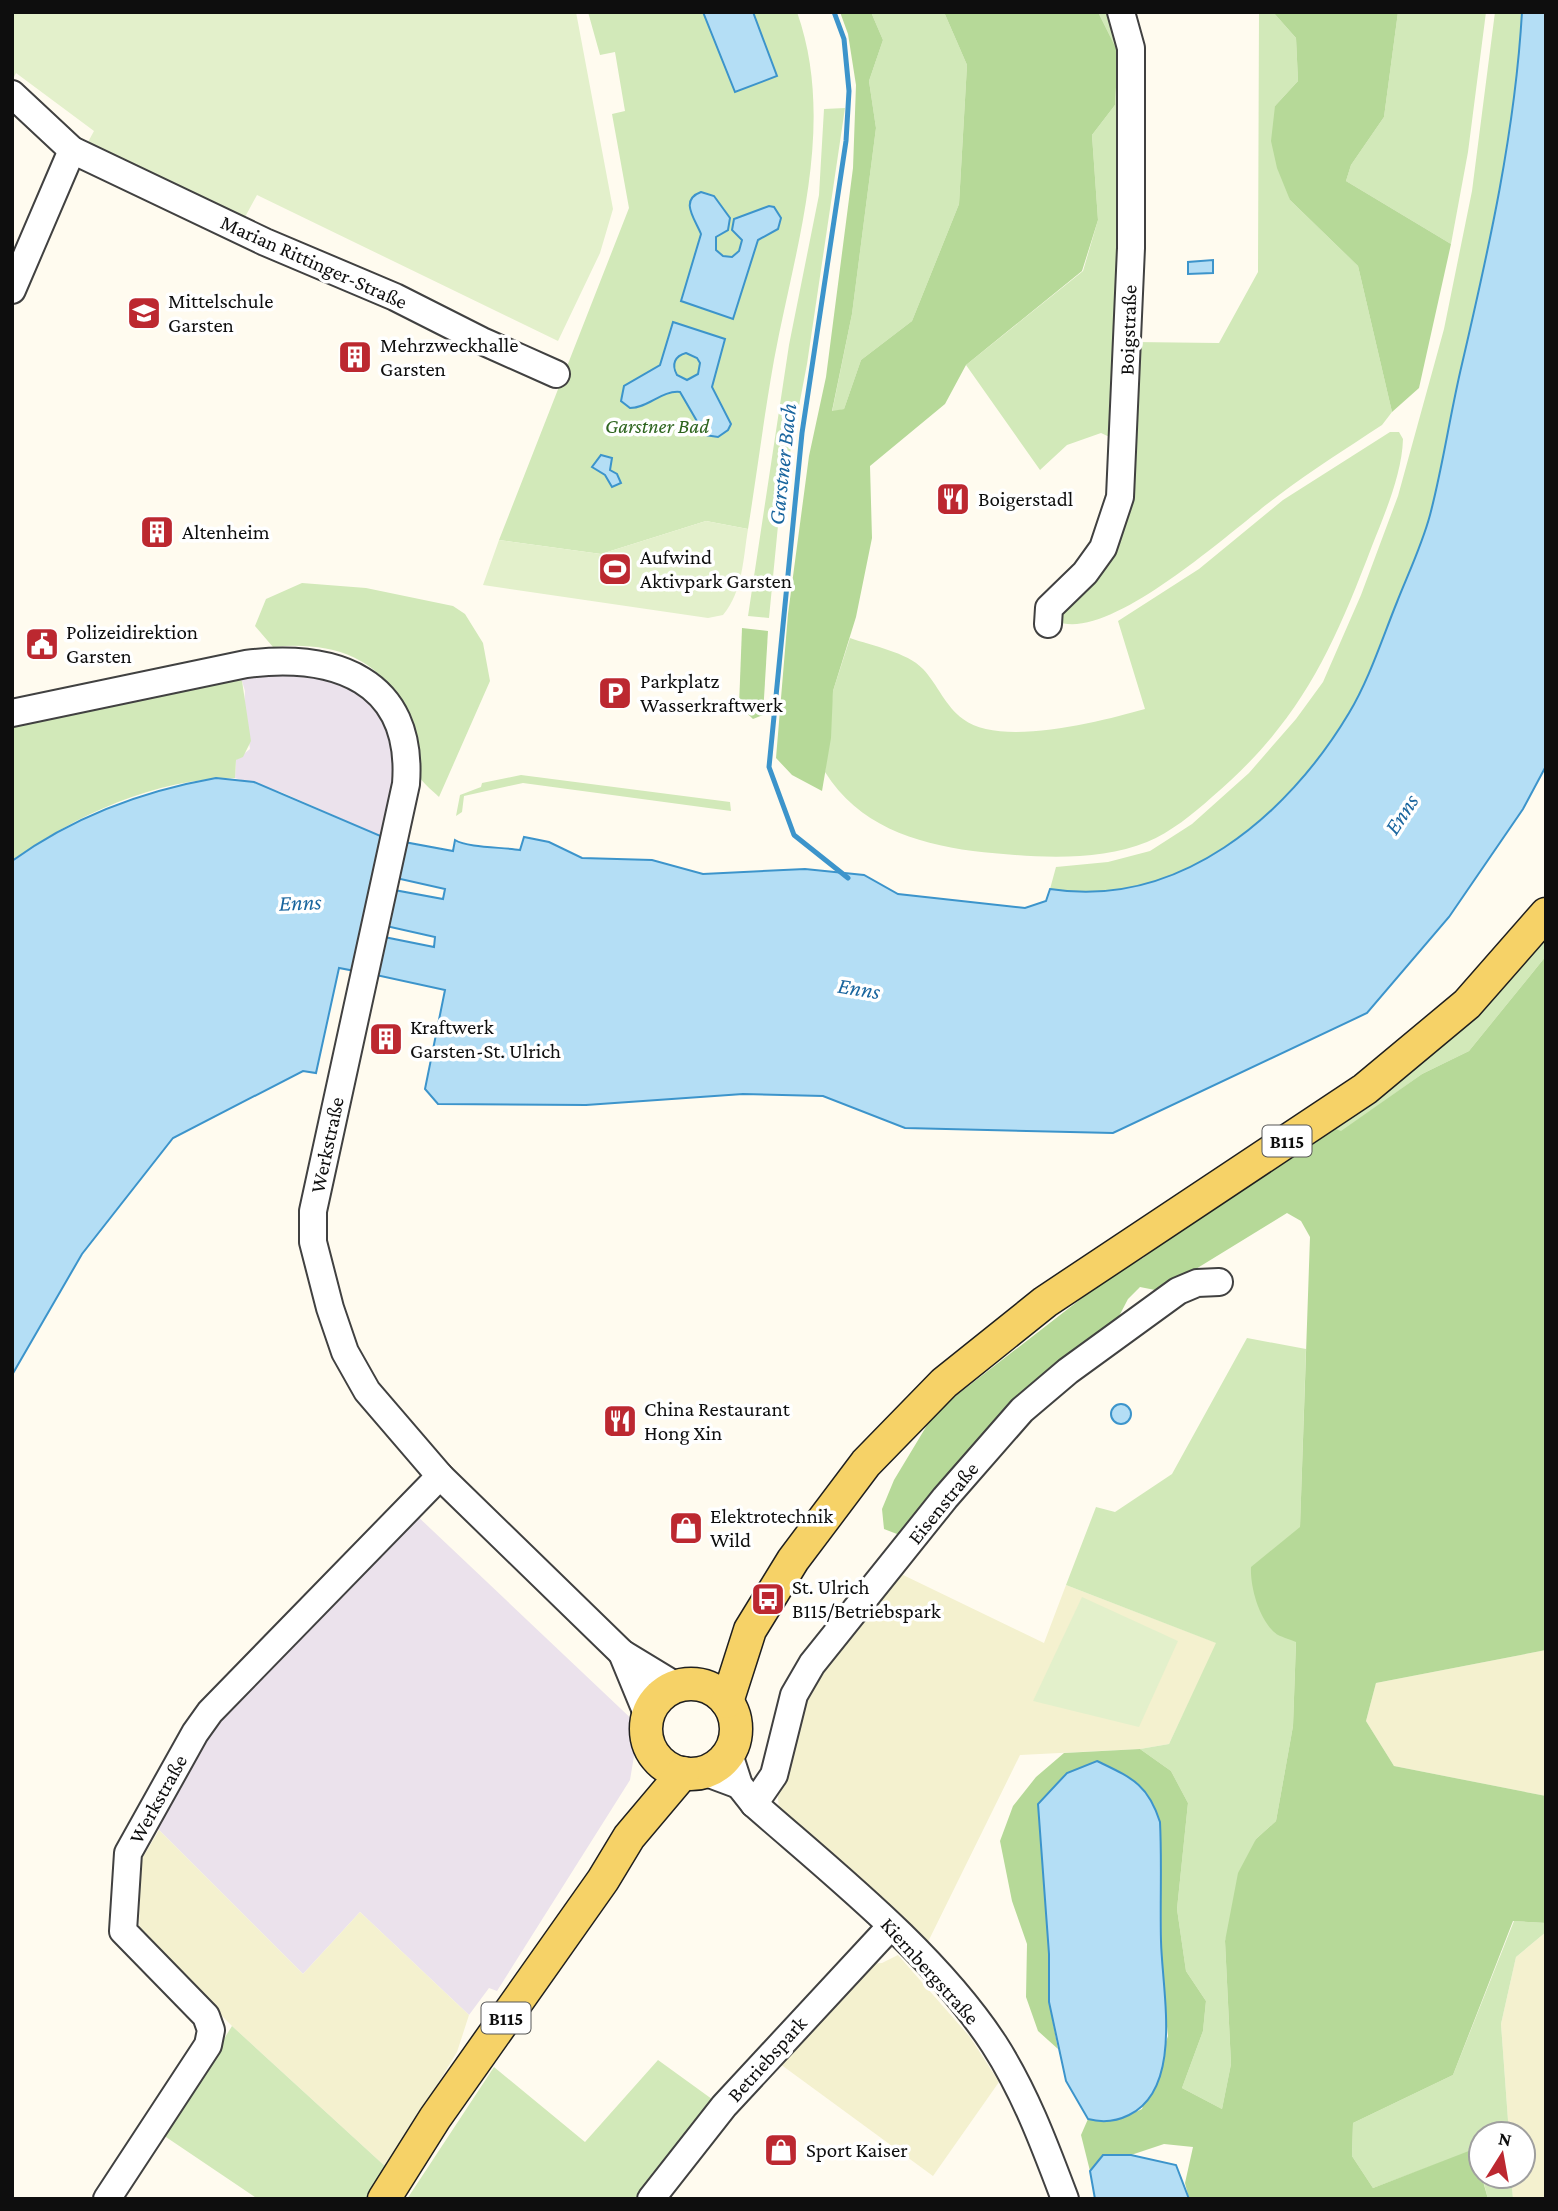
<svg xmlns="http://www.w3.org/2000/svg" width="1558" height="2211" viewBox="0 0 1558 2211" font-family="'Crimson Pro',serif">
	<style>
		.industrial { fill: #ebe2ec }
		.farmland { fill: #f4f1cf }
		.green { fill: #d2e9b9 }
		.forest { fill: #b6d998 }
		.pitch { fill: #e3f0cb }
		.water { fill: #b4def5; stroke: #3c94cb; stroke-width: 2; fill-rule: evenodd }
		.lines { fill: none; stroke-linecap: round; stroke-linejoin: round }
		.stream { stroke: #3c94cb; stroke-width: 5 }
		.minor-casing { stroke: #414141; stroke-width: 30 }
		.major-casing { stroke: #1f1f1f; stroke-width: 35 }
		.minor { stroke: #fff; stroke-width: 26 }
		.major { stroke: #f6d267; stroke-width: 32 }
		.labels { text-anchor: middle; stroke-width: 7; stroke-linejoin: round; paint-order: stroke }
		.shield { fill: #fff; stroke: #565656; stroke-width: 2 }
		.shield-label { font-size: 19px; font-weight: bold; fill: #0e0e0e }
		.street-label { font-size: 21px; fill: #0e0e0e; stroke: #fff }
		.poi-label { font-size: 21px; fill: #0e0e0e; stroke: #fff; text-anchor: start }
		.park-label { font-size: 21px; font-style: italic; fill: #2e651f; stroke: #fff }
		.water-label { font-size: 23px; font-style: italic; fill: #19659e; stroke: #fff }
	</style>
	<rect width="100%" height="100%" fill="#fffbef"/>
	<g class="industrial">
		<polygon points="259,672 331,674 371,701 385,725 394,758 395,777 383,837 281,792 235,778 236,760 250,749 244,708 245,691 242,681 231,677"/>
		<polygon points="413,1512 639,1726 630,1780 497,1991 489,1988 469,2015 360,1912 303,1974 153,1824 206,1725"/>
	</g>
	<g class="farmland">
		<polygon points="899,1573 1044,1643 1066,1585 1217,1643 1169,1744 1140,1749 1020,1755 924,1950 779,1810 777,1785 806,1690"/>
		<polygon points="1546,1650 1546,1796 1394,1766 1366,1721 1376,1683"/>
		<polygon points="159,1830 303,1974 360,1912 469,2015 457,2052 387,2168 232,2026 139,1933 140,1872 143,1857"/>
		<polygon points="1546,1932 1546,2199 1513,2199 1511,2176 1523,2176 1523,2134 1509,2134 1501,2024 1516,1957"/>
		<polygon points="898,1955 970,2037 999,2082 933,2176 776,2061 868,1964 882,1963"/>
	</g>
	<g class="green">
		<path d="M 588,12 L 797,12 C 837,125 795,247 774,360 C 764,416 757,473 748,529 L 706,521 L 601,554 L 499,540 L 629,208 L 612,114 L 625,111 L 615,52 L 600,55 Z"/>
		<polygon points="871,12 944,12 967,65 959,204 912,321 861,360 844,409 832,412 852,314 876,128 869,81 883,40"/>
		<polygon points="1098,12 1113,12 1124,52 1116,440 1101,433 1067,445 1040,470 966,365 1083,271 1098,220 1092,135 1115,105 1118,52"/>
		<path d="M 1259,12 L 1273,12 L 1296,38 L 1298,81 L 1275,106 L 1290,200 L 1358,266 L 1392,412 L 1382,425 C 1347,448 1312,470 1279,495 C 1236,526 1109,645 1056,621 L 1102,555 L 1134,342 L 1219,343 L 1258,272 Z"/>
		<polygon points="1398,12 1486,12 1468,152 1451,244 1346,181 1351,165 1384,117"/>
		<path d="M 1495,12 L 1522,12 C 1515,132 1489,248 1462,364 C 1450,414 1443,466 1430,515 C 1422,545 1408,574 1397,602 C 1382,639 1369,680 1349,713 C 1287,817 1178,909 1050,889 L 1056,867 L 1108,862 L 1150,851 L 1192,824 L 1249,773 L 1296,719 L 1323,682 L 1361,595 L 1398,496 L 1444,329 L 1472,191 Z"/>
		<polygon points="845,108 807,364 780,505 769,618 748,616 789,345 819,195 824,109"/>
		<path d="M 1390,432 L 1399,432 L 1403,439 C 1402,474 1385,513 1372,546 C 1332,651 1300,722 1212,797 C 1193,814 1171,832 1147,842 C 1096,863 1027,857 973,851 C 914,843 858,825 825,772 L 833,691 L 850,638 C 872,646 907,652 923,669 C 938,685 945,706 963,719 C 1000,748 1102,721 1145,709 L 1118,621 L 1199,569 L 1283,500 Z"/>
		<path d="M 302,583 L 366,588 L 453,606 L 465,614 L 483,643 L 490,681 L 439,797 C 433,791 425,785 420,778 C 405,757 410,722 398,700 C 373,652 322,642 273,647 L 255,626 L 266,599 Z"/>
		<path d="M 231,677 L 242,681 L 251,741 L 243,757 L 236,760 L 235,778 C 156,778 75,815 12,861 L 12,725 Z"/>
		<polygon points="521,775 730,802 731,811 523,783 464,796 462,812 456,816 460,795 481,787 482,783"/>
		<polygon points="1546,935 1546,956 1469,1051 1422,1074 1341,1132 1333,1128"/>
		<polygon points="1247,1338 1306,1349 1300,1528 1258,1605 1275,1633 1296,1641 1293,1726 1276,1821 1256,1839 1225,1941 1231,2064 1222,2109 1182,2088 1203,2031 1206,2001 1186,1971 1177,1909 1188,1803 1171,1771 1140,1749 1169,1744 1216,1643 1066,1585 1096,1507 1115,1512 1172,1474"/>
		<polygon points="1514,1921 1546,1923 1546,1932 1516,1957 1501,2024 1509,2134 1481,2134 1481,2174 1474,2150 1373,2188 1352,2156 1353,2123 1453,2075"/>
		<polygon points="232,2026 387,2168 368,2199 258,2199 160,2133 191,2092"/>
		<polygon points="658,2060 716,2102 641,2199 407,2199 494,2067 585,2142"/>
		<polygon points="1482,2176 1511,2176 1513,2199 1488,2199"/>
	</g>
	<g class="forest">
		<polygon points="840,12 871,12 883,40 869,81 876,128 852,314 832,411 844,409 861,360 912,321 959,204 967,65 944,12 1098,12 1118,52 1115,105 1092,135 1098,220 1082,271 966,365 945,404 870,466 872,538 856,617 833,691 831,738 822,791 792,775 776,758 788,614 809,456 826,377 853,168 856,85 848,34"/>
		<polygon points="1273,12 1398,12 1384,117 1351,165 1346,181 1451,244 1419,388 1392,412 1358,266 1290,200 1277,168 1271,141 1275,106 1298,81 1296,38"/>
		<polygon points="742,628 768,631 763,715 753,719 739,706"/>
		<path d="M 1546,956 L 1546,1650 L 1376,1683 L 1366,1721 L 1394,1766 L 1546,1796 L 1546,1923 L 1513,1921 L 1453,2075 L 1353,2123 L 1352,2156 L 1373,2188 L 1474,2149 L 1488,2199 L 1189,2199 L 1185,2183 L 1193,2147 L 1164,2144 L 1131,2155 L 1103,2155 L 1090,2171 L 1081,2135 L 1088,2119 C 1109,2125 1123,2118 1142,2109 L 1168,2036 L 1162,1977 L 1160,1822 C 1148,1784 1132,1778 1098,1761 L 1038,1804 L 1049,1954 L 1049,2002 L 1058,2049 L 1038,2031 L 1026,1997 L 1027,1944 L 1012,1901 L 1000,1841 L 1013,1806 L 1036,1777 L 1064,1753 L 1140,1749 L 1171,1771 L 1188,1803 L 1177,1909 L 1186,1971 L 1206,2001 L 1203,2031 L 1182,2088 L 1222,2109 L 1231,2064 L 1225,1941 L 1238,1873 L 1256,1839 L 1276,1821 L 1293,1726 L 1296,1642 C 1290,1639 1280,1637 1275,1633 C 1259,1619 1250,1587 1251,1567 L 1300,1527 L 1310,1237 L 1301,1221 L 1287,1213 L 1160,1291 L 1140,1287 L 1128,1299 L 1116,1322 L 914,1524 L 897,1534 L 884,1529 L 882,1509 L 894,1480 L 935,1412 L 1109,1277 L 1143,1258 L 1190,1221 L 1333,1128 L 1341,1131 L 1422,1074 L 1469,1051 Z"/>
	</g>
	<g class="pitch">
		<polygon points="12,12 576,12 613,209 600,253 558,341 257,195 245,217 88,142 94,131 16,73 12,81"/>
		<path d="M 706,521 L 748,529 C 743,559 743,591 723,615 L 708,618 L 483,585 L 499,540 L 601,554 Z"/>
		<polygon points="1082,1597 1178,1641 1139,1727 1033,1701"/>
	</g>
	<g class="water">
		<polygon points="703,12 753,12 777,76 735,92"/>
		<path d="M 1522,12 L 1546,12 L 1546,766 L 1523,809 L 1449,917 L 1367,1013 L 1113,1133 L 905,1128 L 823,1096 L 743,1094 L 586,1105 L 438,1104 L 425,1089 L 445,990 L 376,975 L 384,937 L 434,947 L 435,937 L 386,926 L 394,890 L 443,899 L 445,889 L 396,878 L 404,842 L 453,851 L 455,840 C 468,848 502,847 520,850 L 524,837 L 549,842 L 582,858 L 652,860 L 703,874 L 805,869 L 864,875 L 898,894 L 1025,908 L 1046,901 L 1050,889 C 1178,909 1287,817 1349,713 C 1369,680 1382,639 1397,602 C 1408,574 1422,545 1430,515 C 1443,466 1450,414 1462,364 C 1489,248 1515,132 1522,12 Z"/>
		<path d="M 701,192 L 714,196 L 730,218 L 728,230 L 716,237 L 716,250 L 723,256 L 732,257 L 739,251 L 742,240 L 732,230 L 734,219 L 769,206 L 774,207 L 781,218 L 778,229 L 758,240 L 733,319 L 681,301 L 701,234 C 695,219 679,200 701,192 Z"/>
		<polygon points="1213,260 1213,273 1188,274 1188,262"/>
		<path d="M 673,322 L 725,339 L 712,387 L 731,424 L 728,430 L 718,437 L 705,435 L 680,392 C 662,390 648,408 630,408 L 621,401 L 624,386 L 660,365 ZM 686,353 L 697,358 L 700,363 L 698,374 L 687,380 L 677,375 C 671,364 675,356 686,353 Z"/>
		<polygon points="601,455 612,458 610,470 617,474 621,483 612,487 605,475 592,467"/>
		<path d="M 216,778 L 254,782 L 383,837 L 355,971 L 339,968 L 316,1073 L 303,1071 L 173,1138 L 82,1254 L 12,1375 L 12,861 C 74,816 142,791 216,778 Z"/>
		<circle cx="1121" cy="1414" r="10"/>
		<path d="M 1097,1761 C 1132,1778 1148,1784 1160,1822 C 1162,1862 1160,1901 1161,1941 C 1162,1991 1184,2088 1129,2115 C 1115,2122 1103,2123 1088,2119 L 1066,2081 L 1049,2002 L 1049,1954 L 1038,1804 L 1067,1773 Z"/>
		<polygon points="1103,2155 1131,2155 1176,2165 1189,2199 1095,2199 1090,2171"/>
	</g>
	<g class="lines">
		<polyline class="stream" points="834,12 844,39 849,91 846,141 802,433 769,767 794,835 848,878"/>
		<g class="minor-casing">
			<g id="minor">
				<polyline points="12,94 72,150 265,242 395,297 482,341 556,374"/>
				<polyline points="12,290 72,150"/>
				<polyline points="1048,624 1049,608 1085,573 1103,548 1120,497 1131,248 1131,48 1121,12"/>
				<path d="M 12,713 L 246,664 C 334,653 414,679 406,784 L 313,1211 L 313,1242 L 330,1308 L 345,1352 L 367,1391 L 440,1476 L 622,1653 L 678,1687"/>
				<polyline points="622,1653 648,1716"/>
				<path d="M 729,1754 L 739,1785 L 754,1804 C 835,1875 935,1954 994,2044 C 1025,2092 1045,2146 1065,2199"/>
				<polyline points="704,1772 739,1785"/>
				<polyline points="754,1804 774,1775 794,1695 812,1664 945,1498 1022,1410 1068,1371 1178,1291 1197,1283 1219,1282"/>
				<polyline points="107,2199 208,2045 211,2030 206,2016 123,1931 128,1853 195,1733 210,1712 440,1476"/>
				<polyline points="651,2199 724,2106 891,1926"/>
			</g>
		</g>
		<g class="major-casing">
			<g id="major">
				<circle cx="691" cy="1729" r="45"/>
				<polyline points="727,1702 750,1630 793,1560 866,1463 944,1383 1045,1302 1365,1089 1467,1004 1546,914"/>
				<polyline points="384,2199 435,2118 603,1880 629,1837 683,1773"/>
			</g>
		</g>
		<use href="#minor" class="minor"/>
		<use href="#major" class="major"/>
	</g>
	<defs>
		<g id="school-square" transform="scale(1.75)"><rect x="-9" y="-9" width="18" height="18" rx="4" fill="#bc2830" stroke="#fff"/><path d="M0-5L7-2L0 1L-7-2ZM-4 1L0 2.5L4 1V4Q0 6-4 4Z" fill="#fff"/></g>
		<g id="building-square" transform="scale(1.75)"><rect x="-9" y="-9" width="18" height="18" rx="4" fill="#bc2830" stroke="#fff"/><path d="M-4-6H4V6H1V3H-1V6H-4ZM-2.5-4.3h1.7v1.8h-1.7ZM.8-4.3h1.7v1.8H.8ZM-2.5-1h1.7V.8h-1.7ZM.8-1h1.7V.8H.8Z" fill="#fff"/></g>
		<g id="restaurant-square" transform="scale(1.75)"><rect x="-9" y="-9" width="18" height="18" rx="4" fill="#bc2830" stroke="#fff"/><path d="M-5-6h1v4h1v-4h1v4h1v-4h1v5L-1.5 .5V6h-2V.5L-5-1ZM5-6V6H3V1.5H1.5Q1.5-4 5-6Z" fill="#fff"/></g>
		<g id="stadium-square" transform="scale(1.75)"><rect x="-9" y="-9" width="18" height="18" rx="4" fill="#bc2830" stroke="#fff"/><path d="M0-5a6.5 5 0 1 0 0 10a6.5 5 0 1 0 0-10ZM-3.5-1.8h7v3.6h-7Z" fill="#fff"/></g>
		<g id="civic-square" transform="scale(1.75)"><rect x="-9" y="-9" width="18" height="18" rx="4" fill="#bc2830" stroke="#fff"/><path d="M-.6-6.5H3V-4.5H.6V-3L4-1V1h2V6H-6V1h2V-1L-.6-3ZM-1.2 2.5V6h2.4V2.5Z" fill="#fff"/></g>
		<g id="parking-square" transform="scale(1.75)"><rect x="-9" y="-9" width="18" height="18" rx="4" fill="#bc2830" stroke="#fff"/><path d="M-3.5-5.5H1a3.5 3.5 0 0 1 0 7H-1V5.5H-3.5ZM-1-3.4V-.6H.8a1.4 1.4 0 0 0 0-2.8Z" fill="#fff"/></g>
		<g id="shop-square" transform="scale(1.75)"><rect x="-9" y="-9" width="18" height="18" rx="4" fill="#bc2830" stroke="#fff"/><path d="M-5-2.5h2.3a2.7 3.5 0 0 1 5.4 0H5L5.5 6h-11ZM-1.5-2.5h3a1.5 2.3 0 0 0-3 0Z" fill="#fff"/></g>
		<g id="bus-square" transform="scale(1.75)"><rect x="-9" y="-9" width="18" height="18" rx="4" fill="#bc2830" stroke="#fff"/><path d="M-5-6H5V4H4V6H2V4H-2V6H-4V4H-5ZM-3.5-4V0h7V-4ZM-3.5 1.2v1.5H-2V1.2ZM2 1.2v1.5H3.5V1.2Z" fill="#fff"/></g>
	</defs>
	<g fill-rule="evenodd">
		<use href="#school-square" x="144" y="313"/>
		<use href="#building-square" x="355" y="357"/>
		<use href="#restaurant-square" x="953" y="499"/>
		<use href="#building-square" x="157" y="532"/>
		<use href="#stadium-square" x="615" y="569"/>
		<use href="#civic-square" x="42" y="644"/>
		<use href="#parking-square" x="615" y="693"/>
		<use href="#building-square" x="386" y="1039"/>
		<use href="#restaurant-square" x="620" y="1421"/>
		<use href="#shop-square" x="686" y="1528"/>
		<use href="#bus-square" x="768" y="1599"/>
		<use href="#shop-square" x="781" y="2150"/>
	</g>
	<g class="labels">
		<g class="shield">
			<rect x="1262.5" y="1125.5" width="49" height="31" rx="5"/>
			<rect x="481.5" y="2002.5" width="49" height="31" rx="5"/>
		</g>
		<g class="shield-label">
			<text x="1287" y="1148">B115</text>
			<text x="506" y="2025">B115</text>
		</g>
		<g class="street-label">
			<text transform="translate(314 262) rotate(24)" y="7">Marian Rittinger-Straße</text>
			<text transform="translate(1128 330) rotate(-88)" y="7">Boigstraße</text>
			<text transform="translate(327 1145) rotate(-78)" y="7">Werkstraße</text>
			<text transform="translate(943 1503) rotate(-51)" y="7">Eisenstraße</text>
			<text transform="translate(158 1799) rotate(-61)" y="7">Werkstraße</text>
			<text transform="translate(930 1971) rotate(48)" y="7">Kiernbergstraße</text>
			<text transform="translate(767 2059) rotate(-48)" y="7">Betriebspark</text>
		</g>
		<g class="poi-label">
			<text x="168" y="308">Mittelschule<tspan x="168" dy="24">Garsten</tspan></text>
			<text x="380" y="352">Mehrzweckhalle<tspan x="380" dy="24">Garsten</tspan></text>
			<text x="978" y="506">Boigerstadl</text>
			<text x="182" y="539">Altenheim</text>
			<text x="640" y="564">Aufwind<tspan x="640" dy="24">Aktivpark Garsten</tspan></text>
			<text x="66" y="639">Polizeidirektion<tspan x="66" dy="24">Garsten</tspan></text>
			<text x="640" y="688">Parkplatz<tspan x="640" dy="24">Wasserkraftwerk</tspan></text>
			<text x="410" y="1034">Kraftwerk<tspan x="410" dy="24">Garsten-St. Ulrich</tspan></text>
			<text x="644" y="1416">China Restaurant<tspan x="644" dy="24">Hong Xin</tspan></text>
			<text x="710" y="1523">Elektrotechnik<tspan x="710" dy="24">Wild</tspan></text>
			<text x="792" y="1594">St. Ulrich<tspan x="792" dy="24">B115/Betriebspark</tspan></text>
			<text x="806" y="2157">Sport Kaiser</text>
		</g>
		<g class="park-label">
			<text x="657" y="433">Garstner Bad</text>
		</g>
		<g class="water-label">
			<text transform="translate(782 464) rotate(-84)" y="8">Garstner Bach</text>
			<text transform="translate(1401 814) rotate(-57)" y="8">Enns</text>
			<text transform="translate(300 902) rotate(-2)" y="8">Enns</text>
			<text transform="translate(859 988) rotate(9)" y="8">Enns</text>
		</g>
	</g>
	<rect width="1558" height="2211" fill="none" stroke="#0e0e0e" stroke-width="28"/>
	<g transform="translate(1502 2155) rotate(11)"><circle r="33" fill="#ffffff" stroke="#9f9f9f" stroke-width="2"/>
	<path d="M0-5L12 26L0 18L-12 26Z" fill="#bc2830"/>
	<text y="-10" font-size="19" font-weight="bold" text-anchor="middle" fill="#0e0e0e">N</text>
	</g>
</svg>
